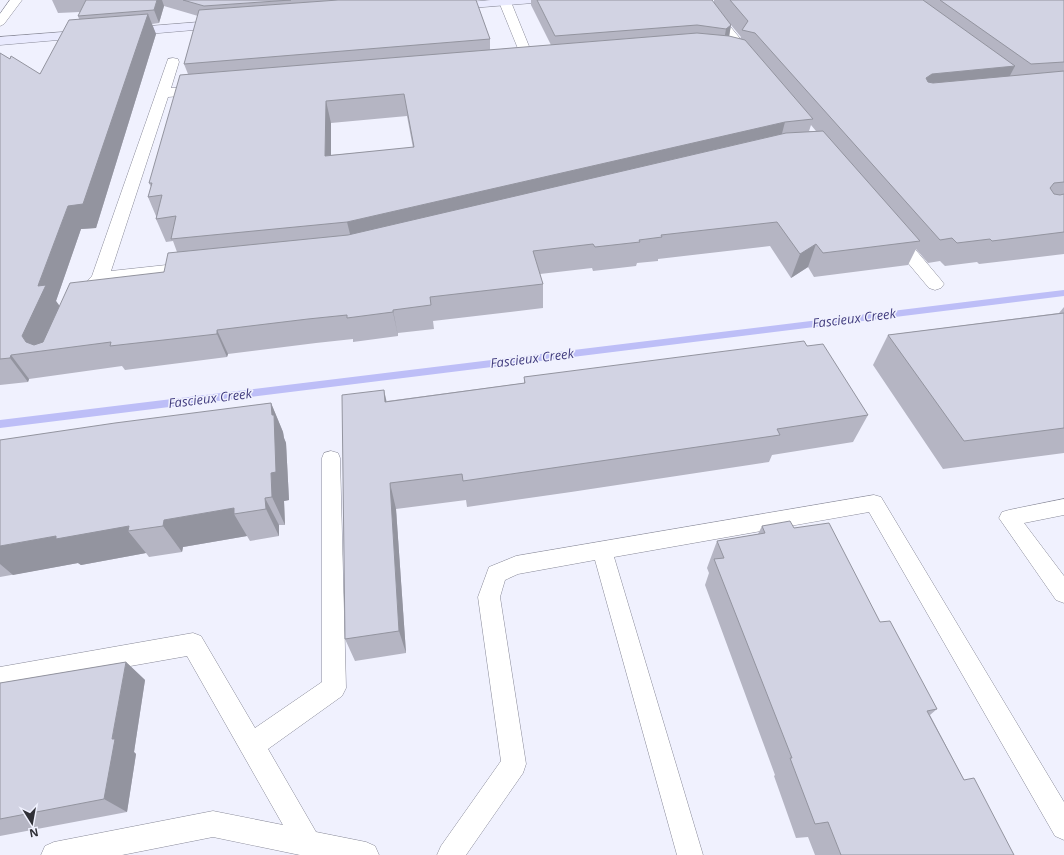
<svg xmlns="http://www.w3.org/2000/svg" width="1064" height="855" viewBox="0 0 1064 855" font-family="'Open Sans',sans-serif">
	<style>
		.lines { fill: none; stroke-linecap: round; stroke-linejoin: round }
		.stream { fill: #bdbef7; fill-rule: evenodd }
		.lane-casing { stroke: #888998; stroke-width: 1 }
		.street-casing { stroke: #888998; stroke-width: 1 }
		.secondary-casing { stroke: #888998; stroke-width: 1 }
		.lane { fill: #fff; fill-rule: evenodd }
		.street { fill: #fff; fill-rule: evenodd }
		.secondary { fill: #e9eafe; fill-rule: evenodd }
		.wall { fill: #b5b5c3; fill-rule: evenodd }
		.shaded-wall { fill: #93949f }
		.building { fill: #d2d3e3; stroke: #93949f; fill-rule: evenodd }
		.labels { text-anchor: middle; stroke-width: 3; stroke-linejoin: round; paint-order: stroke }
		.water-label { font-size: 13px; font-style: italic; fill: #413c7f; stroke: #f0f1fe }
	</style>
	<rect width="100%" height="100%" fill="#f0f1fe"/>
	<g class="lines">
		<polygon class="stream" points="1064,290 1064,296 0,428 0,420"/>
		<g class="lane-casing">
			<g id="lane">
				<polygon points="331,451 338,453 340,458 346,688 342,696 268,749 316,832 366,842 375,846 379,855 300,855 213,837 122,855 41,855 45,846 54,842 213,811 283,825 187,656 0,689 0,667 193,633 201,636 255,728 322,682 322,458 324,453"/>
				<polygon points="874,495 881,497 1064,802 1064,840 1055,836 869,512 614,557 703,855 677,855 595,560 518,574 505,580 500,597 526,764 523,773 466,855 437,855 441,846 501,761 478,597 489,567 516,556"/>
				<polygon points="1064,499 1064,515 1024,523 1064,576 1064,603 1056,600 999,518 1002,512 1009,510"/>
			</g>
		</g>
		<g class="street-casing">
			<g id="street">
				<polygon points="10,0 22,0 4,24 0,26 0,14"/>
				<polygon points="501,0 509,0 511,2 535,61 533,64 525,64 523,61 499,2"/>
				<path d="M 711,7 L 715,8 L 743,42 C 738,49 731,57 722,55 L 720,52 L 730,42 L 705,10 L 707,8 Z"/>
				<path d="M 173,58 L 178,59 L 179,62 L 171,88 L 205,86 L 210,87 L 212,90 L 210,93 L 205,94 L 168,97 L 111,271 L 194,262 L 200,264 L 203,268 L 200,272 L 194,274 L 105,283 C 98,290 95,294 84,291 L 82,287 L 92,276 L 167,62 L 168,59 Z"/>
				<polygon points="893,229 899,230 941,280 944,284 941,288 935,290 929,288 887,238 884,234 887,230"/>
			</g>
		</g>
		<g class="secondary-casing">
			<g id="secondary">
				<polygon points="491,0 539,0 533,3 447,10 443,9 441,7 443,5 447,4"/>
				<polygon points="225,20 229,21 231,24 229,27 124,36 120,35 118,32 120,29 124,28"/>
				<polygon points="89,30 93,31 95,34 93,37 0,45 0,37"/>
			</g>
		</g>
		<use href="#lane" class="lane"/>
		<use href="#street" class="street"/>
		<use href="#secondary" class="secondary"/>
	</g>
	<g class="wall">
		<path d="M 52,0 L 476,0 L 490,39 L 490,50 L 551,45 L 531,5 L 531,0 L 712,0 L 714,3 L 714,0 L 1064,0 L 1064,254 L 979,264 L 977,262 L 945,266 L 940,261 L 928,263 L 916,249 L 908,265 L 814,277 L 808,267 L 791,278 L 770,246 L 658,259 L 658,261 L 637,263 L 636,266 L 593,271 L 592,268 L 540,274 L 543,284 L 543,308 L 433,321 L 434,329 L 398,333 L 398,336 L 353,342 L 353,339 L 316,343 L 228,354 L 227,357 L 125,370 L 122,366 L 29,379 L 28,382 L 0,385 L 0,53 L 10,59 L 40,74 L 79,19 L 78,16 L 80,12 L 58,13 ZM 164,6 L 198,16 L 184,64 L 188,74 L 149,183 L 151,187 L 148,197 L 156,216 L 156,219 L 166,242 L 173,241 L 177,252 L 164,272 L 59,306 L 56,301 L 81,229 L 96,228 L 156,34 L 152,24 L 159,23 ZM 731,25 L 741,37 L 740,39 L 729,37 ZM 407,116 L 413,148 L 331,155 L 331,123 ZM 811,125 L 816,131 L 809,131 Z"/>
		<polygon points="1064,307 1064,453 943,469 873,365 888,335 1059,313"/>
		<polygon points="807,346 868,415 853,442 772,455 769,462 571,492 467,507 466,500 396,509 406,653 355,661 345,639 387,401 524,383 524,377"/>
		<polygon points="271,403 283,432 284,438 286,443 289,500 284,501 285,525 279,525 279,536 250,541 247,536 183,547 182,552 149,557 146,553 81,565 78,563 0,577 0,440"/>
		<polygon points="762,526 794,528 880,622 937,709 930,715 964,780 1014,855 815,855 808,837 796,838 774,776 775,775 705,585 709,573 707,568 717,541 758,534"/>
		<polygon points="126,662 145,680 134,752 136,754 127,812 0,836 0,683"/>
	</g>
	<g class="shaded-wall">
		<polygon points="157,0 162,0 164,6 159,23 154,10"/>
		<polygon points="148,14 156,34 96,228 81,229 56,301 62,309 43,351 26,342 22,336 39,283 68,206"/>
		<polygon points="731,25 728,42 723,46 726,29"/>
		<polygon points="1015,66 1004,87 924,96 926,78 932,74"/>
		<polygon points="326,101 331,123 331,179 325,156"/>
		<polygon points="785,122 779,145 353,246 347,222"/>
		<polygon points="816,244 808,267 791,278 800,254"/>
		<polygon points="393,310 398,336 393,312"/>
		<polygon points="217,330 228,354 227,357 217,334"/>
		<polygon points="11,355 29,379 28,382 10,358"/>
		<polygon points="384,390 390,417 385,402"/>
		<polygon points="271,403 283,432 284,438 286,443 289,500 284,501 285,525 272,497 271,473"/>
		<polygon points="390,483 396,509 406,653 399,631"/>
		<polygon points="265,498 279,525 279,536 266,509"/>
		<polygon points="234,508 234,514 247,536 183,547 182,552 163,526 164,520"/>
		<polygon points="129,526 128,531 146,553 81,565 78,563 13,575 0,564 0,546 56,536"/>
		<polygon points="126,662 145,680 134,752 136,754 127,812 104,799 112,739"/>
	</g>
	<g class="building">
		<polygon points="86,0 157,0 154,10 78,16"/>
		<polygon points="183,0 291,0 204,6"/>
		<polygon points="338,0 476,0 490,39 184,64 199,10"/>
		<polygon points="537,0 712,0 731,25 726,29 697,25 555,36"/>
		<polygon points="730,0 923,0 1015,66 932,74 926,78 928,82 933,83 1064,71 1064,182 1054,183 1050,188 1054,194 1060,195 1064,194 1064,232 992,241 990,239 957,243 952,238 940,240 755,33 742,30 748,21"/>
		<polygon points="940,0 1064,0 1064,62 1031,64"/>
		<polygon points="148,14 83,204 68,206 39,283 38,286 46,285 22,336 26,342 34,345 43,342 70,283 164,272 168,253 348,235 786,133 823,131 920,241 823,253 816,244 800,254 777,222 661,235 662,237 639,240 640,242 595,247 593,244 533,251 543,284 430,297 431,305 393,310 393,312 347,318 347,315 308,319 217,330 217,334 110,346 111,342 11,355 10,358 0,359 0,53 10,59 11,56 40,74 69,20"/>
		<path d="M 697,33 L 729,36 L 745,40 L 813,119 L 785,122 L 347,222 L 171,239 L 176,216 L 156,219 L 162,195 L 148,197 L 152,183 L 149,183 L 180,75 ZM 404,94 L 414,147 L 325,156 L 326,101 Z"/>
		<polygon points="1064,313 1064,428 964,441 888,335"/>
		<polygon points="804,341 807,346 823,344 868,415 777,429 780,435 573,465 463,481 462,474 390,483 399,631 345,639 342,395 384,390 385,402 525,383 524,377"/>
		<polygon points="271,403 272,415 274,415 276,472 271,473 272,497 265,498 266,509 234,514 234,508 164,520 163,526 128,531 129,526 56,539 56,536 0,546 0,440 115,423"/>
		<polygon points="790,521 794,528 829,523 880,622 890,621 937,709 927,711 964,780 974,778 1014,855 841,855 828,822 815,824 790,758 792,758 714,559 724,558 717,541 765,533 762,526"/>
		<polygon points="126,662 112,739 115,739 104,799 0,819 0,683"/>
	</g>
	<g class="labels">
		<g class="water-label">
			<text transform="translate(854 318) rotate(-7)" y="5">Fascieux Creek</text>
			<text transform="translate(532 358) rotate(-7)" y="5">Fascieux Creek</text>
			<text transform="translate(210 398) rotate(-7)" y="5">Fascieux Creek</text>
		</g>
	</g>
	<g transform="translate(32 823) rotate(169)" stroke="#f0f1fe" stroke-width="3" paint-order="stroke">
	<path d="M0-3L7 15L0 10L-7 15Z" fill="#303037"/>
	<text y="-6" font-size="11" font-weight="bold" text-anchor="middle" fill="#303037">N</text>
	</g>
</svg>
